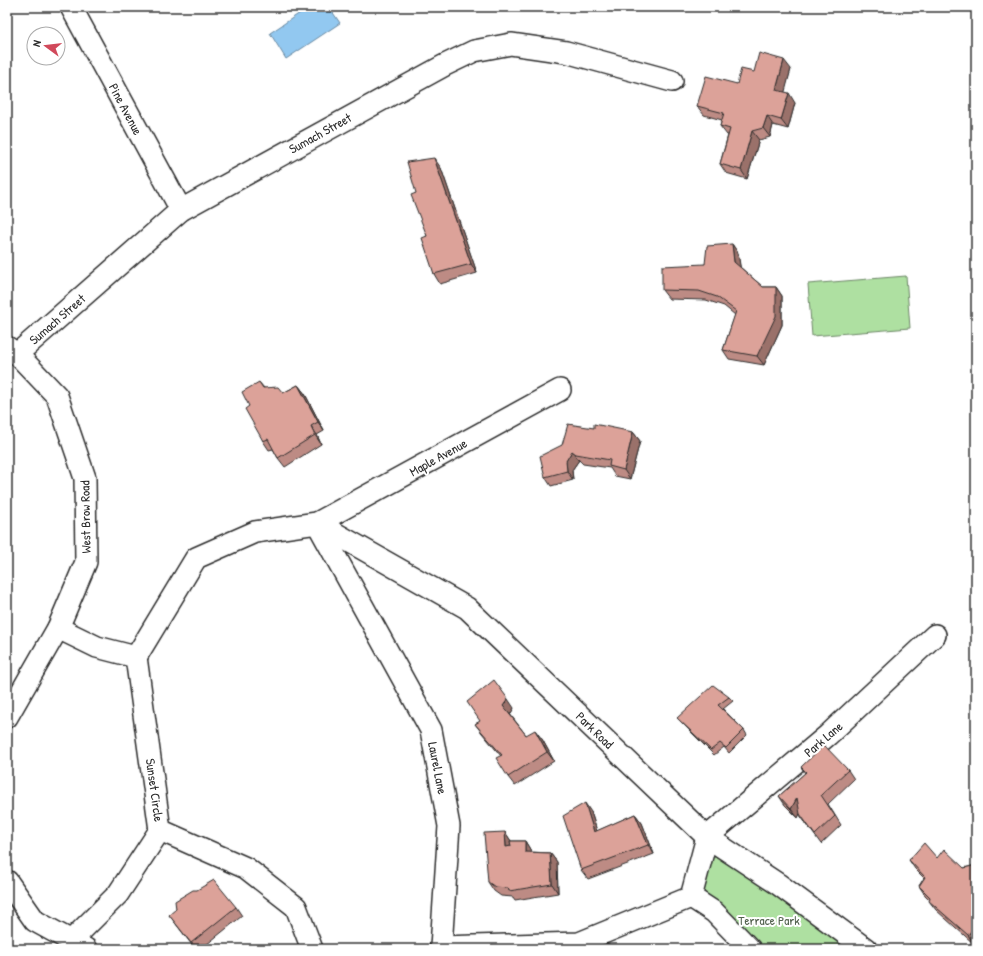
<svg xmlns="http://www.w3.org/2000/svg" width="983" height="956" viewBox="0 0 983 956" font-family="'Patrick Hand',sans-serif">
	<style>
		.green { fill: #aee0a1; stroke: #6c8666 }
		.water { fill: #92c8f0; stroke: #6989a1 }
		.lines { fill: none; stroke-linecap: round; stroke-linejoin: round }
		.street-casing { stroke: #2b2b2b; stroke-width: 24 }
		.street { stroke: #fff; stroke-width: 21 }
		.wall { fill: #bd8b84; stroke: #2b2b2b }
		.shaded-wall { fill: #9a716b; stroke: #2b2b2b }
		.building { fill: #dca299; stroke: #2b2b2b }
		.labels { text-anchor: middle; stroke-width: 4; stroke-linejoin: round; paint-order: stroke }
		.street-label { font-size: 13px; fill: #2b2b2b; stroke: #fff }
		.park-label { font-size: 13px; fill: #52614e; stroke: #fff }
	</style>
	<rect width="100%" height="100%" fill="#fff"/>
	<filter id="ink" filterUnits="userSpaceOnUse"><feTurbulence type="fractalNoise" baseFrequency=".025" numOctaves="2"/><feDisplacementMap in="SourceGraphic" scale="8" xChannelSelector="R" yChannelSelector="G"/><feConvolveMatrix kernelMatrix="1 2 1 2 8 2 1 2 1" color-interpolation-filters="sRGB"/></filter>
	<g filter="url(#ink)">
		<g class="green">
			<polygon points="906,276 910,328 812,336 808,284"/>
			<polygon points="709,844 859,949 757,949 698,895"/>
		</g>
		<polygon class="water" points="309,7 329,7 340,23 286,59 270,33"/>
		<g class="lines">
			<g class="street-casing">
				<g id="street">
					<polyline points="71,7 181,210"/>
					<polyline points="7,347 17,354 57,396 85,478 86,562 58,628 7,717"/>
					<polyline points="17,354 181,210 445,65 474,51 511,44 566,52 672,81"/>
					<polyline points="317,523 467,608 707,837 778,884 866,949"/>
					<polyline points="317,523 431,730 449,826 441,947"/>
					<polyline points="58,628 97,647 136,657"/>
					<polyline points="136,657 196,558 255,532 317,523 560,390"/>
					<polyline points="136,657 160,830 246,868 296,907 312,949"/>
					<polyline points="7,881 35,921 86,949"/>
					<polyline points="691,897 707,837 828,735 935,635"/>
					<polyline points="691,897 714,912 750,949"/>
					<polyline points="71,941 118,894 160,830"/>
					<polyline points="441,947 579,943 691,897"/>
				</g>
			</g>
			<use href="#street" class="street"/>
		</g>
		<g class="wall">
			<polygon points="791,69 784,92 795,103 788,129 773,125 770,137 759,140 747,179 726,173 720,164 728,135 727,135 720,126 722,120 704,115 697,106 737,84"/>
			<polygon points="441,168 477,273 440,284 434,274 427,236 416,193"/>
			<polygon points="732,244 738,253 740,267 763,287 776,287 782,296 782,325 764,365 729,359 723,350 735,315 724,306 706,300 669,299 662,290 705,264"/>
			<polygon points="259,382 264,388 283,393 298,385 305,394 324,431 317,435 321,444 285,467 278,458 273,449 269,450 263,441 249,406"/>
			<polygon points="594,428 633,432 640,441 630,479 615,476 610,468 583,464 579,460 572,470 573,480 551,486 545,477 562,445"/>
			<polygon points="729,697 733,701 723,709 744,730 747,735 729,753 724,747 714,755 677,718"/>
			<polygon points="514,708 510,714 526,735 542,739 554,761 515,786 508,777 501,756 482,733 475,724"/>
			<polygon points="801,767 848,770 854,779 828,804 841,825 821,844 799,814 798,818 785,805 779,796 805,773"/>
			<polygon points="591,812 597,831 635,814 642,823 654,854 588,879 581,870"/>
			<polygon points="505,832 511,841 525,841 531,851 531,852 550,853 557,862 558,893 515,900 513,897 501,896 494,891 488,882"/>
			<polygon points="937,858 964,868 976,865 976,942 974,944 936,910 929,901 930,900 925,895 919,886 924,878 915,869 909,860"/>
			<polygon points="236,907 242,916 201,949 195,949 169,915"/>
		</g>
		<g class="shaded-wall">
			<polygon points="784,60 791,69 783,99 776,90"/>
			<polygon points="789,93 795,103 788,129 781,120"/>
			<polygon points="767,116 773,125 770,137 763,128"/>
			<polygon points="752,131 759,140 747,179 741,170"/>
			<polygon points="434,158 441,168 477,273 471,264"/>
			<polygon points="732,244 738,253 741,271 734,262"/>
			<polygon points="776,287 782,296 782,325 764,365 757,356"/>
			<polygon points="298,385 305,394 324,431 318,422"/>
			<polygon points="311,426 317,435 321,444 315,435"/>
			<polygon points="633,432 640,441 630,479 624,470"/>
			<polygon points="572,451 579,460 572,470 573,480 567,471 566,461"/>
			<polygon points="508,699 514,708 510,715 503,706"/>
			<polygon points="535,730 542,739 554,761 547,752"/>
			<polygon points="797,798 803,807 798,818 791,809"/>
			<polygon points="585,803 591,812 600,841 594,832"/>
			<polygon points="635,814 642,823 654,854 648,845"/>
			<polygon points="505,832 511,841 512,856 506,847"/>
			<polygon points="525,841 531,851 532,861 525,852"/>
			<polygon points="550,853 557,862 558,893 552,884"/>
			<polygon points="976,925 976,942 974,944 968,935"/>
		</g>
		<g class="building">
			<polygon points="759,53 784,60 776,90 789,93 781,120 767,116 763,128 752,131 741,170 720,164 730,129 720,126 724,113 697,106 706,76 737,84 741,69 754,72"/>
			<polygon points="434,158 471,264 434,274 422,238 427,236 411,195 416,193 407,162"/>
			<polygon points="732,244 734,262 763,287 776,287 776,316 757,356 723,350 736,311 717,297 699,291 662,290 662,266 705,264 707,246"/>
			<polygon points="259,382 263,388 278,387 283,393 298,385 318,422 311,426 315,435 278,458 268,439 263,441 245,409 249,406 242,392"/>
			<polygon points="568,424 594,428 594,424 633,432 624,470 609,466 610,460 576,454 572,451 566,461 567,471 545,477 540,456 562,445"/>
			<polygon points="494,680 508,699 503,706 526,735 535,730 547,752 508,777 496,758 502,755 475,724 480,721 467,702"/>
			<polygon points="713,685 729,697 718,705 744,730 726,748 720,743 711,750 677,718"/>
			<polygon points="824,745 848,770 821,795 835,816 815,835 800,814 797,798 791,809 779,796 806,772 801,767"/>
			<polygon points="585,803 594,832 635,814 648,845 581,870 563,816"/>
			<polygon points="505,832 506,847 511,846 510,841 525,841 525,852 550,853 552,884 509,891 508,888 495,887 488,882 484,833"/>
			<polygon points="924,843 937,858 944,849 964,868 976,865 976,925 968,935 929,901 930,897 919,886 925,877 909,860"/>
			<polygon points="214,880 236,907 191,943 169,915 176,909 175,901 193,890 197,890"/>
		</g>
	</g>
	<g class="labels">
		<g class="street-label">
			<text transform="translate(126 109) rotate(62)" y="5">Pine Avenue</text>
			<text transform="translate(320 133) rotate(-29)" y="5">Sumach Street</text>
			<text transform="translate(57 319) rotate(-41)" y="5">Sumach Street</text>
			<text transform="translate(438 457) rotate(-29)" y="5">Maple Avenue</text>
			<text transform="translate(85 517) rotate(-91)" y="5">West Brow Road</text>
			<text transform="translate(595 730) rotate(44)" y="5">Park Road</text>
			<text transform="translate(823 739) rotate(-41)" y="5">Park Lane</text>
			<text transform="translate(438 768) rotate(79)" y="5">Laurel Lane</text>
			<text transform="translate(155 790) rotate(82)" y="5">Sunset Circle</text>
		</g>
		<g class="park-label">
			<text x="769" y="925">Terrace Park</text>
		</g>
	</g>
	<rect width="983" height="956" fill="none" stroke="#fff" stroke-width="24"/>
	<rect x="12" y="12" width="959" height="932" fill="none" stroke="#2b2b2b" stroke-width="1.5" filter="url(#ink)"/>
	<g transform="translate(46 46) rotate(285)"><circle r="19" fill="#ffffff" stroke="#aaaaaa"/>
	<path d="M0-3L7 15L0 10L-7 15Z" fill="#d1495b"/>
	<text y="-6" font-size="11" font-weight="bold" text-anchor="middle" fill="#2b2b2b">N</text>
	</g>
</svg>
